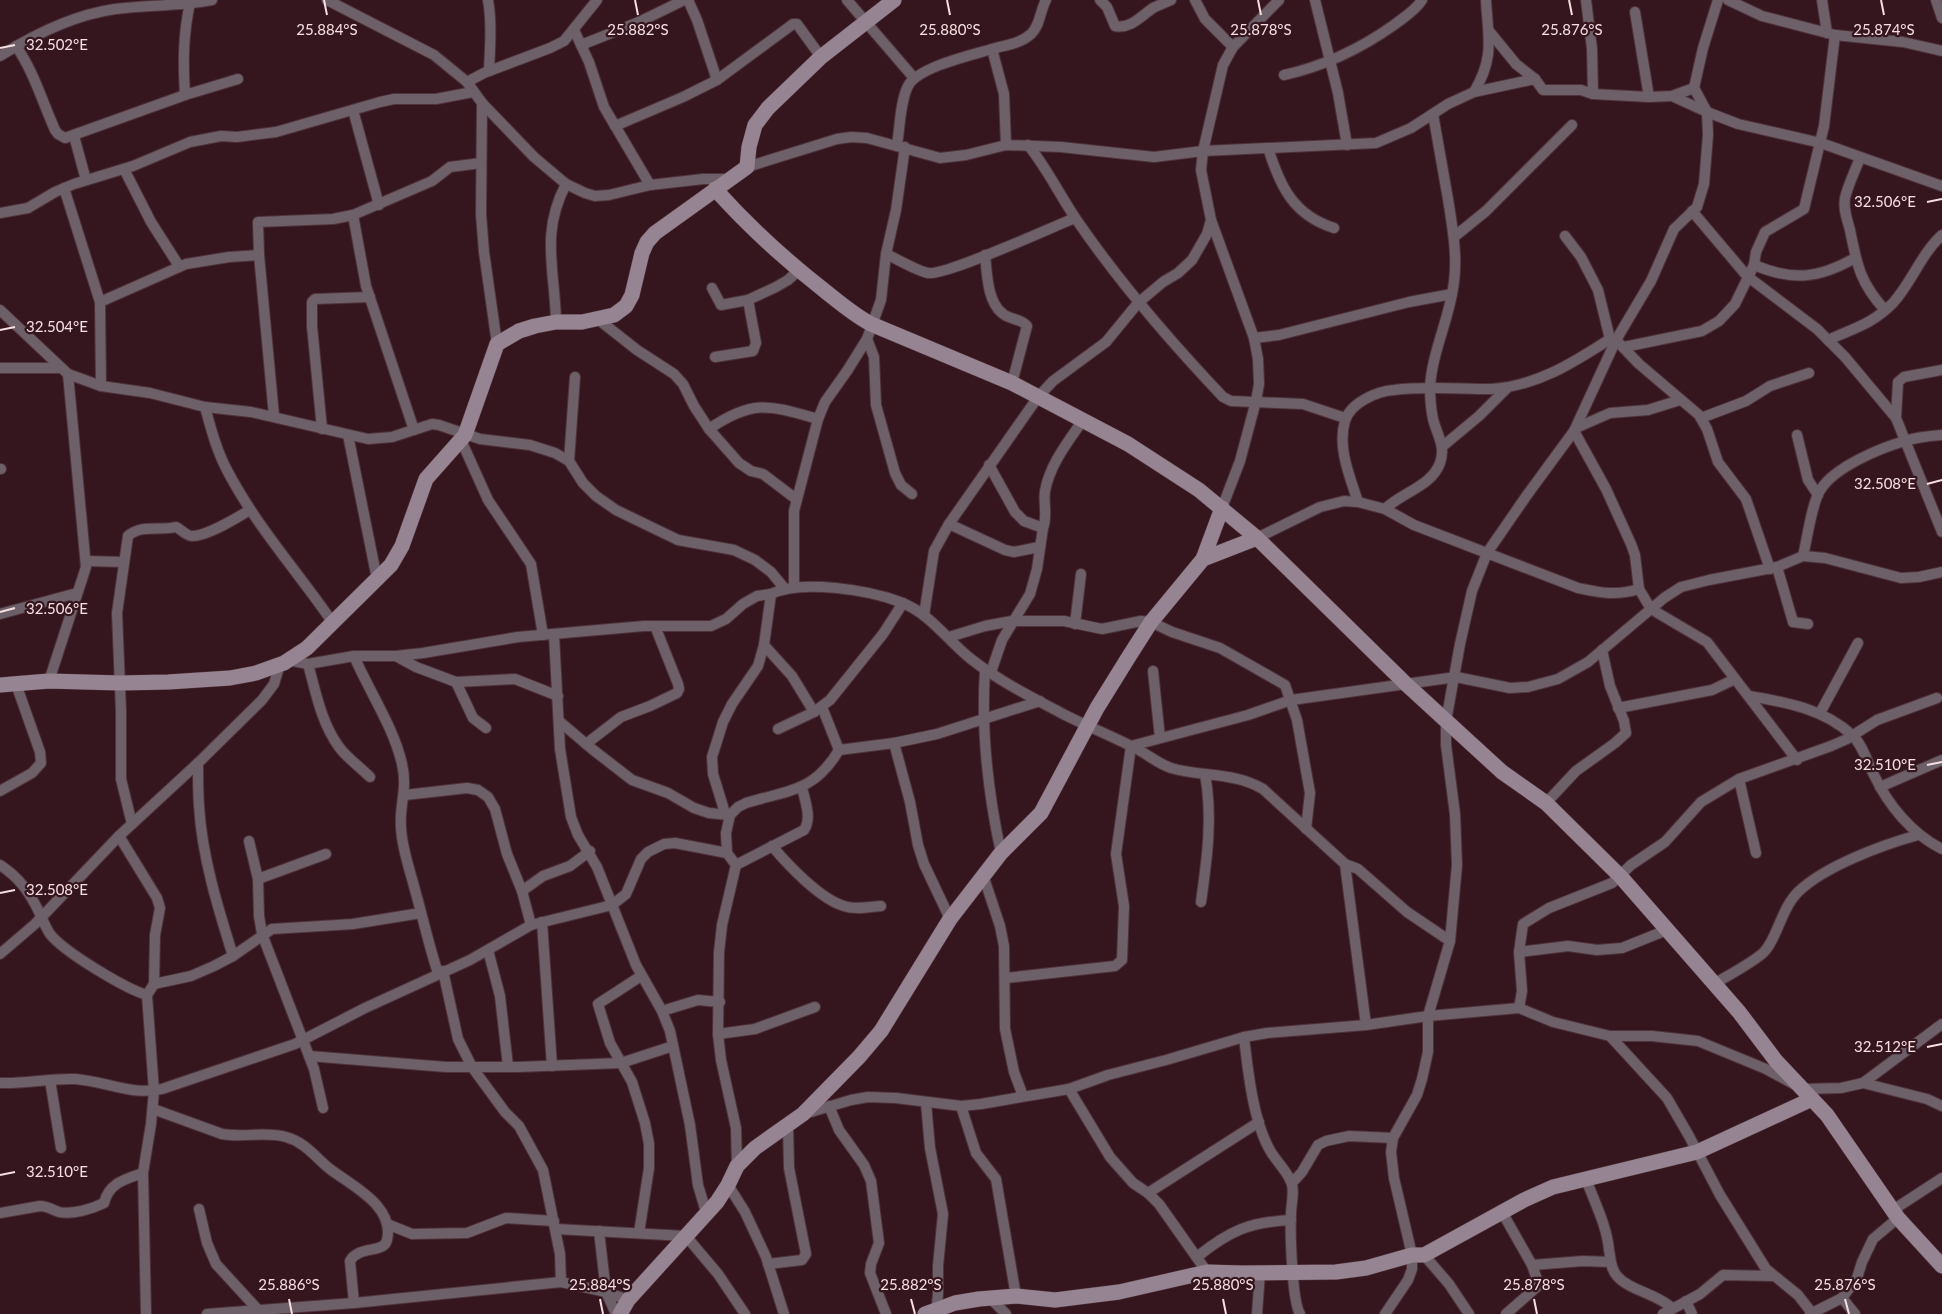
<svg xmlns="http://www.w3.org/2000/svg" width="1942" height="1314" viewBox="0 0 1942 1314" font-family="Lato,sans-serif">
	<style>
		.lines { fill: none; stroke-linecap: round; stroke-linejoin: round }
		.street-casing { stroke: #50323a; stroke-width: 12 }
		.secondary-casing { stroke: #50323a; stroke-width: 16 }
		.street { stroke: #6d6069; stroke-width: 10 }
		.secondary { stroke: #978492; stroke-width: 15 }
		.ticks { fill: none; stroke: #f6dfe3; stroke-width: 2 }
		.ticks-label { font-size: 15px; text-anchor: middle; fill: #f6dfe3; stroke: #35161e; stroke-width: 4.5; stroke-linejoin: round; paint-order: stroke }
	</style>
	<rect width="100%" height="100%" fill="#35161e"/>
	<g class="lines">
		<g class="street-casing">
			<g id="street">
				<polyline points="327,0 434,55 467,82 482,103 534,157 566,184 585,193 595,196 609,195 650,185 703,179 729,179"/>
				<path d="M 488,0 C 492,23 490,47 489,71"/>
				<polyline points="688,0 697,20 717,80"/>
				<polyline points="847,0 914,78"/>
				<path d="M 1100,0 L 1107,7 L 1115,26 C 1131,29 1141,16 1153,8 C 1159,5 1165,3 1171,0"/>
				<polyline points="1195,0 1205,19 1233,47"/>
				<polyline points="1315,0 1338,93 1347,145"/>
				<polyline points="1586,0 1592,49 1593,94"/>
				<polyline points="1728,0 1762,16 1835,35 1903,42 1942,51"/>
				<polyline points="1822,0 1827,33"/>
				<polyline points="1936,0 1942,18"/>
				<polyline points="1635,12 1649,97"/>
				<polyline points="574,30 589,62 604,107 650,185"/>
				<polyline points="1489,31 1516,64 1535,79 1543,90 1581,90 1593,94 1649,97 1672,96 1694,88"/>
				<polyline points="581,45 639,22 684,0"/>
				<path d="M 16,46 C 34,72 42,101 55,130 L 58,134 L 65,138 L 185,95 L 238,79"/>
				<polyline points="992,49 1004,94 1006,145"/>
				<path d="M 0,56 C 35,34 73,15 115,9 C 147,5 180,6 212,0"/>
				<path d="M 1284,75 C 1325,66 1360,49 1394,25 C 1404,17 1415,11 1422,0"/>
				<polyline points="467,82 484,73 550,48 564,41 597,0"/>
				<path d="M 1474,92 C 1495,57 1488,38 1486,0"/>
				<path d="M 185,95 C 183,63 183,35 190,3"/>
				<polyline points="1672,96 1707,112 1738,124 1821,143 1942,186"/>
				<polyline points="482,103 481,214 484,252 497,344"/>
				<polyline points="353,110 379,205"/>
				<polyline points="615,126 683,97 717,80 793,24 797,24 821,57"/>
				<polyline points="74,136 86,180"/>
				<path d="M 897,145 C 900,127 900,102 908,86 C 918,67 972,55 992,49 C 1005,45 1020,44 1031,34 C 1040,26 1040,11 1046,0"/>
				<path d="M 1028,145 C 1047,168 1059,194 1076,219 C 1119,282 1170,341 1223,397 L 1231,401 L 1303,404 L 1345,418"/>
				<path d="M 1268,148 C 1280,186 1293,215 1334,228"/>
				<path d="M 1860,158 C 1855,171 1848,185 1845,198 C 1843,209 1847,219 1850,230 C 1857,265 1860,283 1885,310"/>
				<polyline points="747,167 837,139 851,137 867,138 940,158 966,155 1006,145 1061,147 1154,157 1203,151 1376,143 1411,128 1448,104 1474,92 1535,79"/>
				<polyline points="124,169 151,222 179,266"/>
				<polyline points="64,188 100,302 101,386"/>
				<polyline points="1692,211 1747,276 1817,329 1845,357 1896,418 1942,532"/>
				<polyline points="0,213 28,208 55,192 74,184 133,166 190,142 221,136 237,137 276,132 380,102 394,99 436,99 473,92"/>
				<polyline points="353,215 366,286 414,430"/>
				<polyline points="1565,236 1581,257 1598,290 1610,339"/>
				<polyline points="1454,237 1486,211 1572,125"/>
				<path d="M 886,254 C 897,259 917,271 928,273 C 946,276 1052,227 1075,218"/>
				<path d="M 985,255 C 987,272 987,301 1002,313 C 1009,320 1021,318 1027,326 L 1012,383"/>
				<path d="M 1754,265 C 1793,281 1818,279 1855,258"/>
				<polyline points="712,288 721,305 748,300"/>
				<polyline points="100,302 186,264 229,257 259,255"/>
				<polyline points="0,310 68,374 101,386 150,393 205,407 251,412 368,439 392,437 432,424 439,425 480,439 530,445 555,453 569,461 583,483 596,496 616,510 678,540 734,550 755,560 771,572 785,589"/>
				<polyline points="599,320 637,350 674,374 683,384 694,406 709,429 739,463 751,471 763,474 796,499"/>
				<path d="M 556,322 C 555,269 540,234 566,184"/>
				<polyline points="1254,338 1279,335 1409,302 1452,294"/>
				<polyline points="867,339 874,357 876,405 895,473 901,485 912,494"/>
				<path d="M 1828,340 C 1854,328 1871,325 1893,303 C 1912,282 1921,254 1942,235"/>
				<polyline points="1624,347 1702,331 1719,321 1735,304 1754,265 1756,252 1765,232 1804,209 1824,126 1835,35"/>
				<polyline points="715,357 753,351 756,343 748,300 776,287 788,280 798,271"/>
				<polyline points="0,368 61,368"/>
				<path d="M 205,407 C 211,429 217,452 228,472 C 257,527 298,572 333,623"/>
				<polyline points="274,416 259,255 258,222 333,219 353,215 432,181 450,167 481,163"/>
				<polyline points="1701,418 1746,401 1770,386 1809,373"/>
				<polyline points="1896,418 1898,382 1904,377 1942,370"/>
				<polyline points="1576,428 1610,413 1648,410 1680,400"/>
				<polyline points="322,429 312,326 312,302 315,299 370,297"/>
				<path d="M 709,429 C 753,399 769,405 818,419"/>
				<polyline points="1574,431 1606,489 1631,544 1635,555 1639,589 1651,609 1707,642 1797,760"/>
				<polyline points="348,435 377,579"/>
				<polyline points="1797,435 1808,480 1818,495"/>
				<polyline points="461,440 488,500 531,564 543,635"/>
				<polyline points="1443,446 1479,416 1507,388"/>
				<polyline points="569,461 575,377"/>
				<polyline points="989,465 1015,512 1024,521 1043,528"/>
				<polyline points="0,469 1,469"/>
				<path d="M 1358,502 C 1350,477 1337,447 1345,421 C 1350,403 1377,391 1394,390 C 1424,386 1460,389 1491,389 C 1537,386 1573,363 1610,339 L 1616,340 L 1639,364 L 1699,415 L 1707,429 L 1718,462 L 1746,499 L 1770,569"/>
				<polyline points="1222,508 1240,461 1256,401 1259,384 1258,359 1254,338 1211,220 1201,170 1203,151 1223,65 1233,47 1279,0"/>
				<path d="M 1385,509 C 1401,493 1432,486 1440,463 C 1446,446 1437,435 1433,419 C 1431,409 1430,397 1430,387 C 1432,355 1446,326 1452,294 C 1459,262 1453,231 1448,199 C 1443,171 1438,142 1433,114"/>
				<polyline points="949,524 1005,550 1014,552 1039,547"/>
				<path d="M 1257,538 L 1320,507 L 1344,501 L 1358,502 L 1385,509 L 1414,525 L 1578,588 C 1602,593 1615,596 1639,589"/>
				<path d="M 1803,556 C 1807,540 1812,501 1821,489 C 1835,467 1880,448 1905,441 C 1917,437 1930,436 1942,435"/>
				<polyline points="86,561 124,562"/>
				<polyline points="1777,567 1793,622 1808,624"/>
				<polyline points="794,587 794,511 818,419 825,402 847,371 867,339 881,300 886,254 896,210 905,147"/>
				<polyline points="0,614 77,593"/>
				<polyline points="924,615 934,551 949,524 1038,397 1053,381 1106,342 1138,303 1163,282 1178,273 1192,260 1207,234 1211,220"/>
				<polyline points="1075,624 1081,574"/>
				<polyline points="554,635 560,749 571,817 578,835 597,867 636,965 662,1011 670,1031 690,1125 698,1185 706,1212"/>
				<polyline points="949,637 985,626 1012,621 1064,621 1102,629 1141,621 1151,622 1172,632 1220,648 1285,685 1297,720 1310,793 1306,829"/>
				<polyline points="764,645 792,676 814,712"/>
				<path d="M 354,656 C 369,691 394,728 402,764 C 408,790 399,804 401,828 C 402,849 410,870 415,890 C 423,918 429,946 438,973"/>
				<polyline points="396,656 416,667 456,682 515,679 558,696"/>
				<polyline points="288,660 308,664 354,656 396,656 423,653 518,637 644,626 711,626 726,619 743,604 757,596 771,594"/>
				<path d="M 308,664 C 316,693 321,722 339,747 C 347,758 360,767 370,777"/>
				<path d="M 985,670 C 981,731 988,793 1001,853"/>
				<polyline points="1153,671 1160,738"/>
				<path d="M 991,672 L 1002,640 L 1030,594 L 1037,569 L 1043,528 C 1048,516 1043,504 1045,491 C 1050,464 1068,442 1083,420"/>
				<polyline points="49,681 86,567 68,374"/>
				<polyline points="456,682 473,718 486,728"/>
				<path d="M 1749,696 C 1786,702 1824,709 1852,735 C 1863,745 1867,762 1874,775 C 1888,805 1912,834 1942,849"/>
				<polyline points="822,707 839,750"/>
				<polyline points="1618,708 1712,690 1735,679"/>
				<polyline points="1820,713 1858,643"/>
				<polyline points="559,721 592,749 632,780 668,793 694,808 709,813 729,815"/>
				<polyline points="778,729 814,712 830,700 883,634 903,603"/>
				<polyline points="894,743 910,802 918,845 924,864 950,919"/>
				<polyline points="586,744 621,717 650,706 677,693 679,689 678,684 655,626"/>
				<path d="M 198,763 C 198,777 198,792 199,806 C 202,857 218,908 233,956"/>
				<polyline points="1739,779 1756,853"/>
				<polyline points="1880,787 1942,760"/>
				<polyline points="0,791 32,773 41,763 40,752 16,684"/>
				<polyline points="405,795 467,788 478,790 488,797 495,809 507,854 522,891 531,925"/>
				<polyline points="1546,803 1576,771 1615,743 1626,733 1624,721 1610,686 1602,650"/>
				<path d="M 725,813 L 713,774 L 712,757 L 723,722 L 732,704 L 758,666 L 764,645 L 771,594 C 801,579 869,590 900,602 C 930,613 947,640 971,659 C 999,681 1033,698 1065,715 C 1087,726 1109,735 1131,746 C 1145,752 1156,763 1171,768 C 1202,777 1235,772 1263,789 L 1345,864 L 1358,869 L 1407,912 L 1450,941"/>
				<path d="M 132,824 L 121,779 L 121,711 L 117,613 L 128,536 C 141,524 160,531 176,527 C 181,529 186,536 192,536 C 208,536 236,518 250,510"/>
				<polyline points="119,836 157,898 160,908 155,935 154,984 147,995 154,1091 151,1124 143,1173 146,1314"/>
				<polyline points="249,841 258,879 259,916 262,934 314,1069 323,1108"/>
				<path d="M 772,846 C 788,865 820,899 844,906 C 855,910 869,907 881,906"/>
				<polyline points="1345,864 1366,1025"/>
				<path d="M 0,865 C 20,878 30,893 40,914 C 43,921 46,928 50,934 C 64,952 126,989 147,995"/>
				<path d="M 736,865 L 804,830 C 812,819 805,800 802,788"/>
				<polyline points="983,875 1000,926 1004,946 1005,1029 1014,1072 1023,1096"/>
				<polyline points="258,879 326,854"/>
				<polyline points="522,891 543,876 570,866 590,851"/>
				<path d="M 1201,902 C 1207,859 1213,817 1205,774"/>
				<polyline points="542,922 552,1066"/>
				<polyline points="488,950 500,996 508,1066"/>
				<polyline points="1519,952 1568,946 1597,950 1622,948 1667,930"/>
				<polyline points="0,954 35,924 119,836 198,763 262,700 274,684 280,664"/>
				<polyline points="443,971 458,1039 472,1067 505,1112 519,1126 543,1170 560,1254 561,1282"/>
				<polyline points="1006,978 1115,966 1122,960 1124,906 1116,854 1131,746 1248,715 1291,700 1456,677 1510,688 1528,687 1558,679 1588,662 1664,598 1681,587 1709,580 1777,567 1803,556 1825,558 1901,578 1919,577 1942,572"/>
				<polyline points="154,984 191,976 214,966 233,956 272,929 353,924 421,913"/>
				<path d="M 1714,984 C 1727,976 1754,962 1764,952 C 1777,939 1781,909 1798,892 C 1825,866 1882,845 1918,835"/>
				<polyline points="1519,1008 1522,991 1519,952 1523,924 1549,908 1612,883 1631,865 1665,842 1701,802 1739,779 1831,746 1847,739 1877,720 1937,698"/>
				<polyline points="662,1011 698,1000 720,1002"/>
				<polyline points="718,1034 755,1029 815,1007"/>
				<polyline points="1610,1036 1667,1098 1689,1136 1720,1195 1766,1269 1798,1295 1812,1313"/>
				<path d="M 1244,1037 C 1248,1071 1253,1122 1271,1152 C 1277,1162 1287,1171 1291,1182 C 1295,1190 1291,1205 1291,1214 C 1290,1232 1292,1301 1300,1314"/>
				<polyline points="309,1056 446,1067 518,1067 621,1063 673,1046"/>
				<polyline points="50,1080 61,1148"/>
				<path d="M 0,1083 C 25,1084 50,1078 75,1079 C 105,1081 132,1096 162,1089 L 295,1044 L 365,1008 L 470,960 L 531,925 L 612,905 L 626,894 L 641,859 L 648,852 L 664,844 L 675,843 L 727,853"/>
				<polyline points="1863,1083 1927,1099 1942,1106"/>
				<polyline points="1069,1089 1110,1157 1133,1183 1148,1193 1159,1204 1207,1272"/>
				<polyline points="926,1103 930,1148 943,1214 938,1266 938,1294 936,1313"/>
				<polyline points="829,1106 839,1130 864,1165 871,1181 879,1243 871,1264 870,1273 886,1314"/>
				<polyline points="961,1106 976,1153 996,1179 1016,1296"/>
				<path d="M 153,1109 L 222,1134 C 244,1138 265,1131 286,1137 C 305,1142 316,1158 330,1169 C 352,1186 395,1206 387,1240 C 384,1254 359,1245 350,1261 L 354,1303"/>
				<polyline points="804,1114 851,1100 868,1097 896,1098 961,1106 981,1104 1069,1089 1108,1075 1166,1060 1244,1037 1267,1033 1366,1025 1428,1016 1519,1008 1553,1022 1610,1036 1652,1036 1698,1041 1766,1069 1803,1089 1841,1088 1863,1083 1942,1024"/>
				<path d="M 737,1166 L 736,1128 L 721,1060 L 718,1034 L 719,952 L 722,925 L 736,865 L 727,853 L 726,833 L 730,815 L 738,807 L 746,803 C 789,790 814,792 839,750 L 894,743 L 937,734 L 1040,701"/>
				<path d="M 1586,1179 C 1594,1201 1607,1226 1609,1250 C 1611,1259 1610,1268 1617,1276 C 1630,1291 1656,1293 1672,1308"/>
				<polyline points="1292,1183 1302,1172 1318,1145 1326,1141 1349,1136 1393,1138"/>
				<polyline points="728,1185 745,1212 766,1257 784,1314"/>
				<polyline points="1148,1193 1259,1122"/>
				<polyline points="199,1209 207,1243 216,1264 260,1312"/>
				<polyline points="1893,1210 1942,1178"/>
				<polyline points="1502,1212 1532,1265 1539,1285 1506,1314"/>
				<path d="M 0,1213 L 40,1206 C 48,1206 52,1210 59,1212 C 72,1215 92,1209 104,1203 C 109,1183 125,1179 143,1173"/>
				<polyline points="387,1224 412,1234 467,1233 506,1218 554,1221"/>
				<polyline points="556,1229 686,1236 718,1274 745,1314"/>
				<polyline points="599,1231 606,1292 616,1314"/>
				<polyline points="639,1233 649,1168 649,1144 645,1123 632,1082 610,1043 598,1004 641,976"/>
				<polyline points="1424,1255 1449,1284 1469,1314"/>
				<path d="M 1197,1257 C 1229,1231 1249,1222 1291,1220"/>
				<polyline points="768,1264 802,1260 806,1254 789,1168 788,1124"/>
				<polyline points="1532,1265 1583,1261 1610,1262"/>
				<polyline points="990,1298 1006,1314"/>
				<polyline points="1842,1298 1855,1314"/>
				<polyline points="1686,1301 1692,1314"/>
				<polyline points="207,1314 354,1303 561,1282 606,1292 628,1300"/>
				<polyline points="1257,1314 1260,1272"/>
				<polyline points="1385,1314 1408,1280 1412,1269 1412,1255 1394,1178 1391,1152 1393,1138 1417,1095 1422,1079 1428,1052 1428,1016 1450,941 1457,865 1455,814 1446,745 1446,721 1460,644 1472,591 1487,553 1527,495 1574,431 1616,340 1651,281 1674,229 1697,207 1704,184 1708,135 1707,112 1694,88 1703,48 1718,0"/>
				<polyline points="1663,1314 1700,1294 1723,1275 1773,1276"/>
				<polyline points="1810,1314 1842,1298 1857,1278 1862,1262 1873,1239 1898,1218"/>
			</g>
		</g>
		<g class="secondary-casing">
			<g id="secondary">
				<path d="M 715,189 C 750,228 784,259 825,291 C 840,303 854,315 871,324 L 1012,383 L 1128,444 L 1199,490 L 1257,538 L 1406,684 L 1502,772 L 1546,803 L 1621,877 L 1739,1012 L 1776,1061 L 1827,1115 L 1898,1218 L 1942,1266"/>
				<polyline points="1203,559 1257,538"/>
				<polyline points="0,685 49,681 120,683 168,682 230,678 256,673 284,663 307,648 391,565 402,546 426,479 465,435 497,344 519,331 535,326 556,322 582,322 614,315 626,306 632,295 642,253 647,242 655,233 747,167 749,147 755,125 768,108 821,57 894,0"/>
				<polyline points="620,1314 628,1300 717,1202 728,1185 737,1166 755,1148 803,1114 859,1057 881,1031 950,919 1001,853 1041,813 1097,708 1128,658 1151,622 1203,559 1222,508"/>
				<polyline points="925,1314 955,1303 979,1299 1016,1296 1055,1300 1119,1292 1207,1272 1241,1273 1336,1272 1366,1268 1412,1255 1424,1255 1524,1200 1553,1187 1697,1152 1812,1099"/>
			</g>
		</g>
		<use href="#street" class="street"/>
		<use href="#secondary" class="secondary"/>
	</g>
	<path class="ticks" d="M 324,0 L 327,15M 635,0 L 638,15M 947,0 L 950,15M 1258,0 L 1261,15M 1569,0 L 1572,15M 1881,0 L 1884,15M 0,48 L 15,45M 1927,202 L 1942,199M 0,330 L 15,327M 1927,484 L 1942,480M 0,612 L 15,608M 1927,765 L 1942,762M 0,893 L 15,890M 1927,1047 L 1942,1044M 0,1175 L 15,1172M 289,1299 L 292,1314M 600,1299 L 603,1314M 911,1299 L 915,1314M 1223,1299 L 1226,1314M 1534,1299 L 1537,1314M 1845,1299 L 1849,1314"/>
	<g class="ticks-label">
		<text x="327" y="35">25.884°S</text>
		<text x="638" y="35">25.882°S</text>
		<text x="950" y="35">25.880°S</text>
		<text x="1261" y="35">25.878°S</text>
		<text x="1572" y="35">25.876°S</text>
		<text x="1884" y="35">25.874°S</text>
		<text x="57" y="50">32.502°E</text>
		<text x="1885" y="207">32.506°E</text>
		<text x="57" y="332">32.504°E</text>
		<text x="1885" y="489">32.508°E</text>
		<text x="57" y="614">32.506°E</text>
		<text x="1885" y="770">32.510°E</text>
		<text x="57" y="895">32.508°E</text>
		<text x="1885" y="1052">32.512°E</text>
		<text x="57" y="1177">32.510°E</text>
		<text x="289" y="1290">25.886°S</text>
		<text x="600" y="1290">25.884°S</text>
		<text x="911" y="1290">25.882°S</text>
		<text x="1223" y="1290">25.880°S</text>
		<text x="1534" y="1290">25.878°S</text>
		<text x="1845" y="1290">25.876°S</text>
	</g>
</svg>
